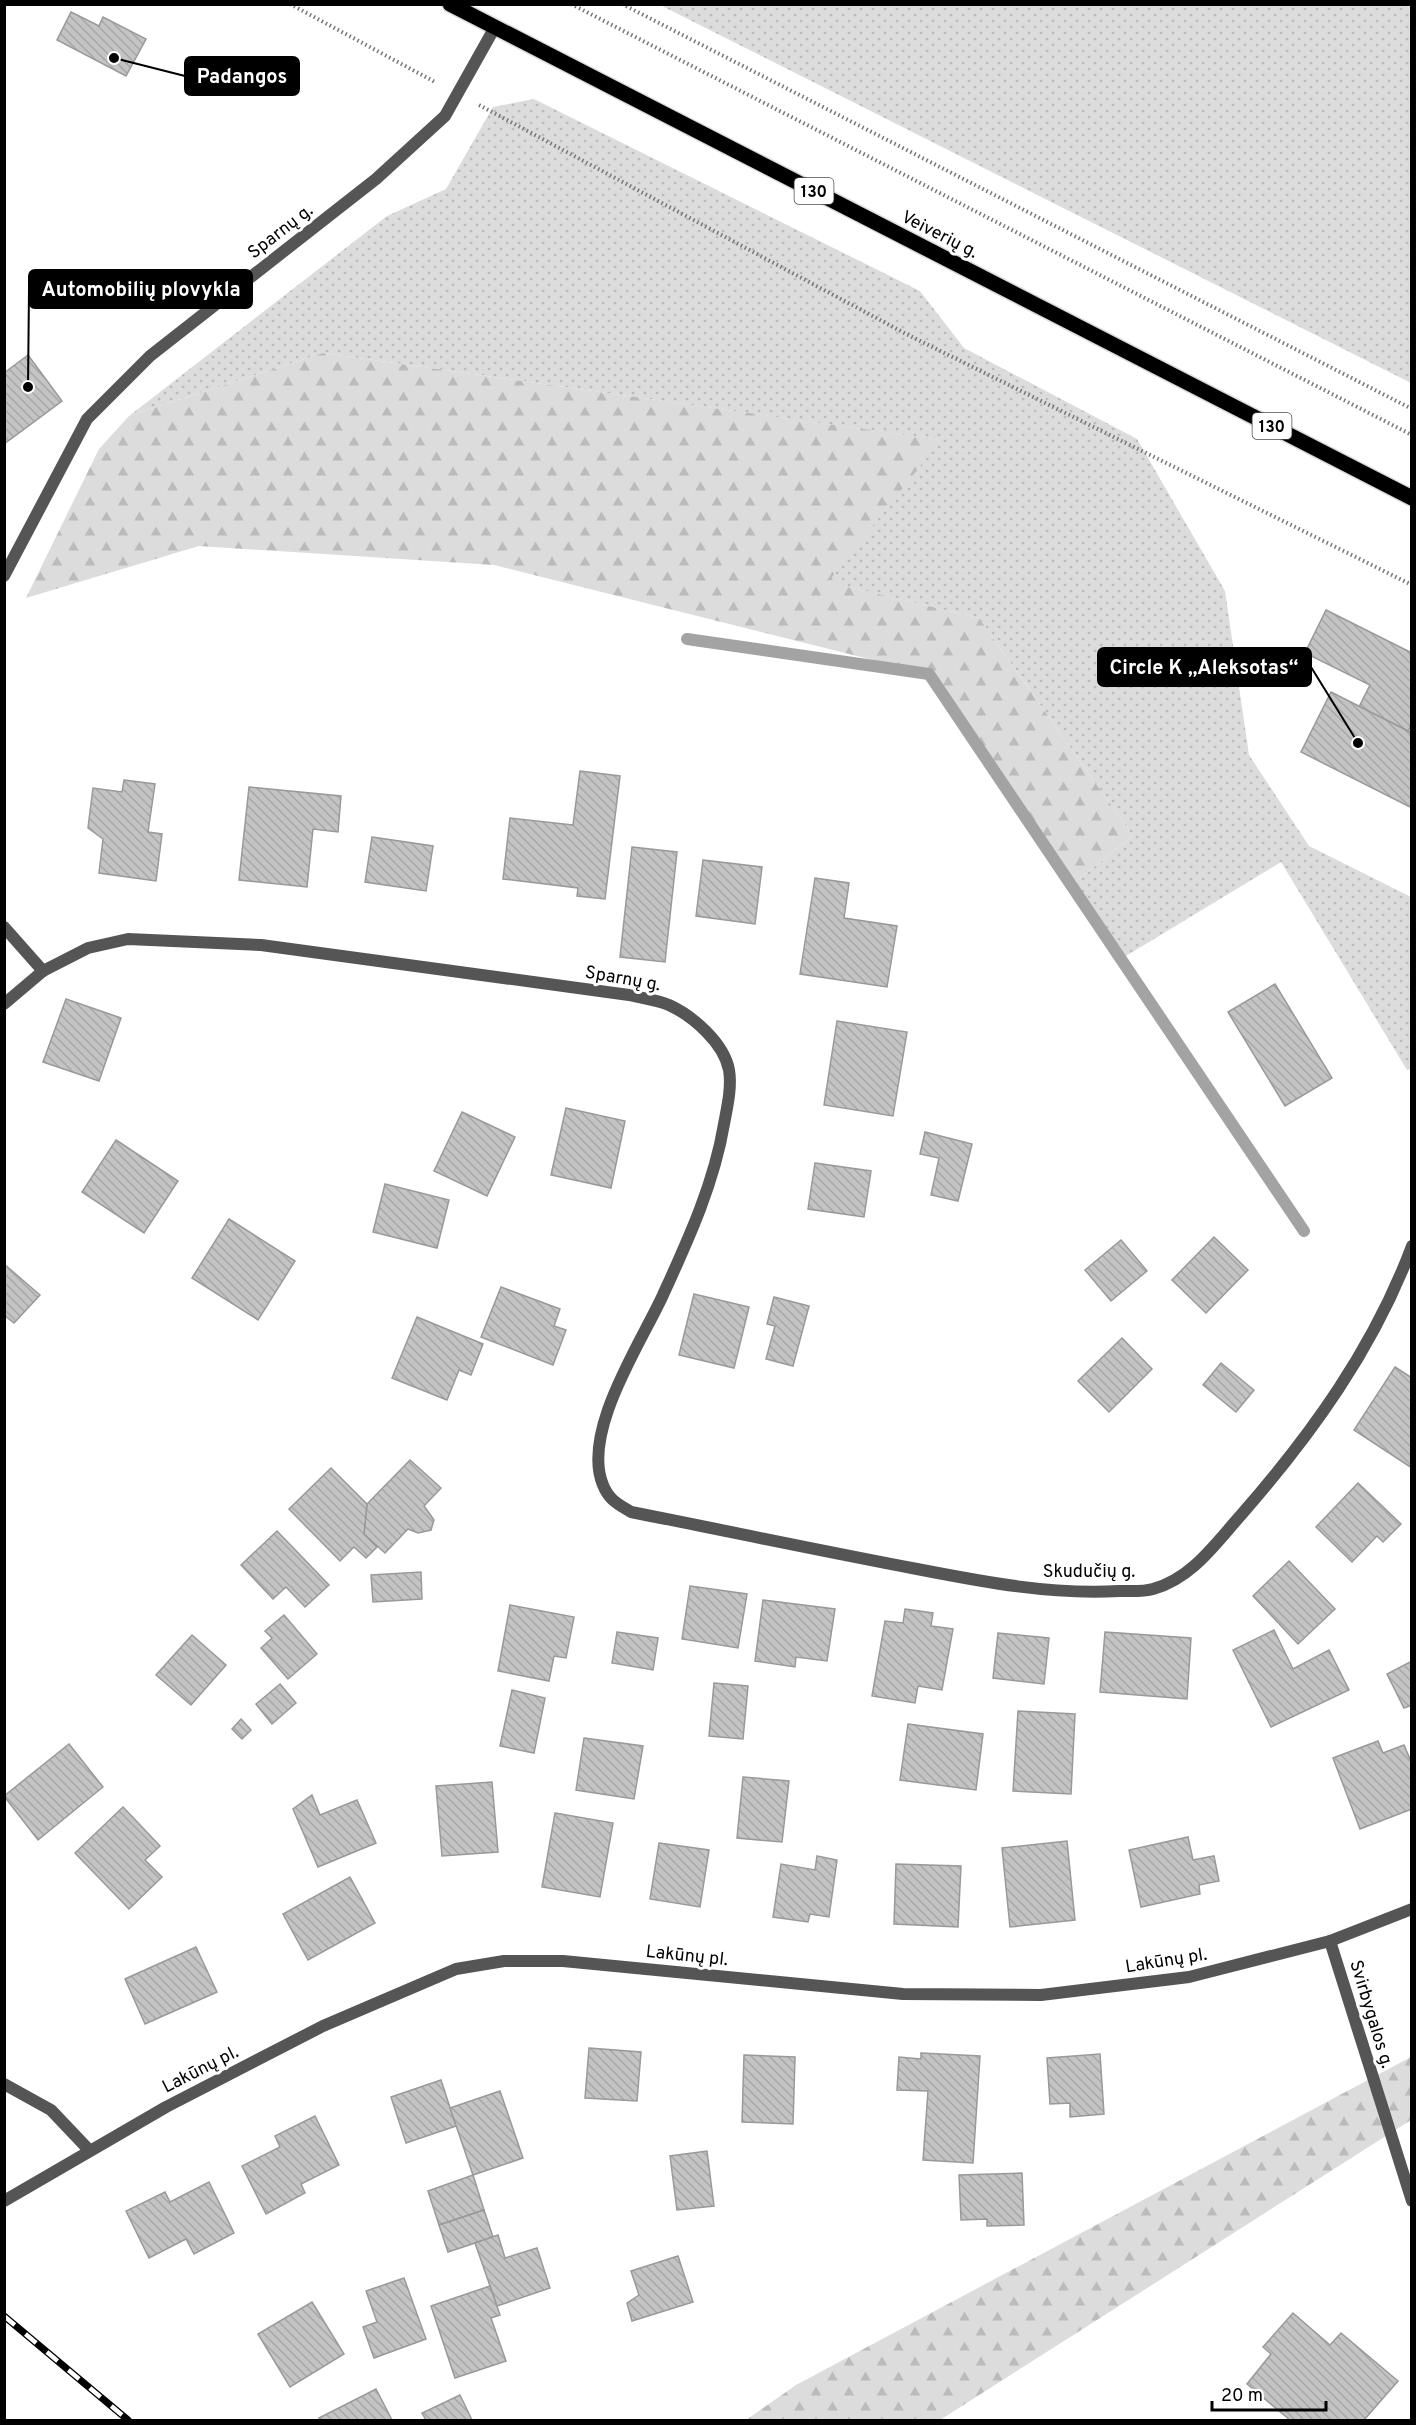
<svg xmlns="http://www.w3.org/2000/svg" width="1416" height="2425" viewBox="0 0 1416 2425" font-family="Overpass,sans-serif">
	<style>
		.green { fill: url(#green-dots) }
		.forest { fill: url(#forest-firs) }
		.lines { fill: none; stroke-linecap: round; stroke-linejoin: round }
		.stream { stroke: #a3a3a3; stroke-width: 12 }
		.building { fill: url(#building-back-hatch); stroke: #999; stroke-width: 1.5 }
		.primary-casing { stroke: #dbdbdb; stroke-width: 18 }
		.path { stroke: #777; stroke-width: 4; stroke-dasharray: 1.5 3; stroke-linecap: butt }
		.street { stroke: #555; stroke-width: 12 }
		.primary { stroke: #000; stroke-width: 15 }
		.rail-casing { stroke: #000; stroke-width: 7 }
		.rail { stroke: #fff; stroke-width: 4.5; stroke-dasharray: 14; stroke-linecap: butt }
		.labels { text-anchor: middle; stroke-width: 6; stroke-linejoin: round; paint-order: stroke }
		.shield { fill: #fff; stroke: #4c4c4c; stroke-width: 1.5 }
		.shield-label { font-size: 16px; font-weight: bold; fill: #000 }
		.street-label { font-size: 18px; fill: #000; stroke: #fff }
		.leader { fill: none; stroke: #000; stroke-width: 2 }
		.callout-dot { fill: #000; stroke: #fff; stroke-width: 2 }
		.callout { fill: #000; stroke: #000; stroke-width: 2 }
		.callout-label { font-size: 20px; text-anchor: middle; font-weight: bold; fill: #fff }
	</style>
	<defs>
		<pattern id="green-dots" width="8" height="8" patternUnits="userSpaceOnUse" patternTransform="scale(1.5)"><rect width="8" height="8" fill="#dcdcdc"/><path d="M2 2h.1M6 6h.1" fill="none" stroke="#bbb" stroke-width="1.8" stroke-linecap="round"/></pattern>
		<pattern id="forest-firs" width="22" height="20" patternUnits="userSpaceOnUse" patternTransform="scale(1.5)"><rect width="22" height="20" fill="#dcdcdc"/><path d="M5 1l3.5 6h-7zM16 11l3.5 6h-7z" fill="#bbb"/></pattern>
		<pattern id="building-back-hatch" width="6" height="6" patternUnits="userSpaceOnUse" patternTransform="scale(1.5)"><rect width="6" height="6" fill="#c4c4c4"/><path d="M-1 5l2 2M0 0l6 6M5-1l2 2" fill="none" stroke="#a7a7a7"/></pattern>
	</defs>
	<rect width="100%" height="100%" fill="#fff"/>
	<g class="green">
		<polygon points="660,5 1411,5 1411,383"/>
		<polygon points="534,99 920,291 964,348 1137,439 1225,591 1249,755 1309,846 1411,897 1411,1069 1407,1070 1281,862 1121,959 1071,885 1133,836 979,618 827,582 940,440 323,353 129,416 387,216 446,189 493,107"/>
	</g>
	<g class="forest">
		<polygon points="323,353 941,440 828,582 979,618 1133,836 1071,885 929,674 494,565 199,546 26,598 99,449 129,416"/>
		<polygon points="1411,2057 1411,2120 940,2420 746,2420 796,2385"/>
	</g>
	<g class="lines">
		<polyline class="stream" points="687,639 929,674 1304,1231"/>
	</g>
	<g class="building">
		<polygon points="71,12 99,26 103,17 146,39 126,76 57,40"/>
		<polygon points="28,355 62,401 4,444 4,373"/>
		<polygon points="1326,610 1412,653 1412,724 1408,731 1359,707 1370,685 1305,653"/>
		<polygon points="1331,692 1412,733 1412,808 1301,752"/>
		<polygon points="580,771 620,776 605,899 577,896 578,888 503,879 510,818 573,825"/>
		<polygon points="124,780 155,784 148,832 162,834 156,881 99,873 103,839 88,828 93,788 122,792"/>
		<polygon points="249,787 341,796 338,832 313,829 307,887 239,880"/>
		<polygon points="372,837 433,846 426,891 365,882"/>
		<polygon points="632,847 677,852 665,962 620,957"/>
		<polygon points="703,860 762,867 755,924 696,916"/>
		<polygon points="815,878 849,883 844,918 897,926 887,987 800,974"/>
		<polygon points="1275,984 1332,1078 1285,1106 1228,1012"/>
		<polygon points="66,999 121,1018 99,1081 43,1062"/>
		<polygon points="837,1021 907,1032 893,1116 824,1105"/>
		<polygon points="566,1108 625,1121 611,1188 551,1175"/>
		<polygon points="462,1112 515,1137 487,1196 434,1171"/>
		<polygon points="925,1132 972,1144 958,1201 931,1195 939,1158 920,1154"/>
		<polygon points="116,1140 178,1181 144,1233 82,1192"/>
		<polygon points="815,1163 871,1171 864,1217 808,1209"/>
		<polygon points="385,1184 449,1200 437,1248 373,1232"/>
		<polygon points="229,1219 295,1261 258,1320 192,1278"/>
		<polygon points="1214,1237 1248,1270 1206,1313 1172,1280"/>
		<polygon points="1121,1240 1147,1271 1111,1301 1085,1270"/>
		<polygon points="4,1264 40,1295 14,1323 4,1315"/>
		<polygon points="501,1287 560,1309 554,1326 566,1330 553,1365 481,1337"/>
		<polygon points="694,1294 749,1307 734,1368 679,1355"/>
		<polygon points="774,1297 809,1306 793,1366 766,1359 775,1326 767,1324"/>
		<polygon points="417,1317 483,1344 471,1375 459,1370 447,1400 392,1378"/>
		<polygon points="1122,1338 1152,1369 1109,1412 1078,1381"/>
		<polygon points="1221,1363 1254,1390 1236,1412 1203,1385"/>
		<polygon points="1395,1367 1412,1378 1412,1468 1354,1430"/>
		<polygon points="410,1460 441,1488 424,1506 434,1520 431,1530 418,1533 408,1529 385,1553 364,1534 367,1504"/>
		<polygon points="331,1468 367,1504 364,1534 377,1547 366,1558 354,1547 340,1561 289,1509"/>
		<polygon points="1358,1483 1401,1524 1383,1542 1377,1536 1352,1562 1316,1527"/>
		<polygon points="277,1531 329,1585 305,1607 286,1587 273,1599 241,1565"/>
		<polygon points="1289,1561 1335,1609 1298,1644 1253,1596"/>
		<polygon points="421,1572 422,1599 373,1602 371,1575"/>
		<polygon points="690,1586 747,1594 738,1648 682,1639"/>
		<polygon points="763,1600 835,1609 827,1661 796,1657 795,1667 755,1661"/>
		<polygon points="510,1605 574,1617 566,1658 554,1656 549,1681 498,1671"/>
		<polygon points="905,1609 933,1613 931,1626 953,1629 942,1690 918,1686 915,1703 872,1696 885,1621 903,1623"/>
		<polygon points="284,1615 317,1654 288,1679 261,1648 272,1638 265,1631"/>
		<polygon points="1274,1630 1293,1669 1329,1650 1349,1690 1271,1727 1233,1650"/>
		<polygon points="617,1632 658,1638 653,1670 612,1663"/>
		<polygon points="1105,1632 1191,1638 1187,1699 1100,1692"/>
		<polygon points="998,1633 1049,1638 1044,1684 993,1678"/>
		<polygon points="192,1635 226,1665 191,1705 156,1675"/>
		<polygon points="1412,1661 1412,1705 1404,1708 1387,1674"/>
		<polygon points="714,1683 748,1686 743,1739 709,1736"/>
		<polygon points="280,1684 296,1703 272,1724 256,1704"/>
		<polygon points="512,1690 545,1698 534,1753 500,1746"/>
		<polygon points="1018,1711 1075,1714 1071,1794 1013,1791"/>
		<polygon points="241,1719 251,1730 242,1739 232,1729"/>
		<polygon points="908,1724 983,1734 976,1790 900,1780"/>
		<polygon points="584,1738 643,1746 634,1799 576,1790"/>
		<polygon points="1378,1741 1383,1753 1404,1745 1412,1764 1412,1809 1360,1829 1333,1758"/>
		<polygon points="69,1744 103,1787 38,1840 4,1796"/>
		<polygon points="743,1777 789,1781 782,1842 737,1838"/>
		<polygon points="492,1782 498,1852 442,1856 436,1786"/>
		<polygon points="312,1795 320,1815 357,1800 376,1843 318,1867 293,1809"/>
		<polygon points="123,1807 160,1846 145,1860 162,1877 129,1909 75,1853"/>
		<polygon points="555,1813 613,1823 600,1897 542,1887"/>
		<polygon points="1188,1837 1193,1860 1214,1856 1219,1881 1199,1885 1200,1894 1141,1907 1129,1850"/>
		<polygon points="1067,1841 1075,1920 1010,1927 1002,1848"/>
		<polygon points="659,1843 709,1850 700,1907 650,1899"/>
		<polygon points="817,1856 837,1860 829,1917 810,1914 808,1922 773,1917 781,1864 815,1870"/>
		<polygon points="896,1864 961,1866 958,1927 894,1924"/>
		<polygon points="350,1877 375,1923 308,1960 283,1914"/>
		<polygon points="196,1947 217,1992 145,2024 125,1979"/>
		<polygon points="589,2048 641,2052 637,2101 585,2098"/>
		<polygon points="921,2053 980,2056 973,2163 923,2160 928,2091 897,2090 899,2057 921,2059"/>
		<polygon points="1100,2054 1104,2114 1070,2117 1070,2103 1050,2104 1047,2058"/>
		<polygon points="744,2055 795,2057 793,2124 742,2122"/>
		<polygon points="441,2080 456,2126 406,2143 391,2097"/>
		<polygon points="500,2091 523,2158 473,2175 450,2108"/>
		<polygon points="315,2116 339,2165 301,2184 305,2193 266,2214 242,2166 280,2147 275,2136"/>
		<polygon points="707,2151 714,2206 677,2210 670,2156"/>
		<polygon points="1022,2173 1024,2225 987,2226 987,2219 961,2220 959,2175"/>
		<polygon points="473,2175 484,2210 439,2225 428,2191"/>
		<polygon points="209,2182 234,2233 194,2254 186,2239 149,2258 126,2211 165,2192 170,2202"/>
		<polygon points="484,2210 493,2237 448,2252 439,2225"/>
		<polygon points="498,2235 505,2258 537,2248 550,2288 497,2306 475,2243"/>
		<polygon points="678,2256 693,2302 632,2321 627,2303 639,2295 631,2271"/>
		<polygon points="404,2278 426,2339 374,2358 363,2327 377,2322 366,2291"/>
		<polygon points="490,2286 500,2315 491,2318 506,2361 455,2378 431,2306"/>
		<polygon points="312,2302 344,2354 290,2387 258,2334"/>
		<polygon points="1293,2313 1330,2345 1341,2333 1398,2381 1364,2420 1290,2420 1247,2384 1271,2354 1263,2347"/>
		<polygon points="376,2389 392,2420 321,2420 319,2418"/>
		<polygon points="460,2395 472,2420 426,2420 422,2413"/>
	</g>
	<g class="lines">
		<g class="primary-casing">
			<polyline id="primary" points="450,4 1412,498"/>
		</g>
		<g class="path">
			<polyline points="290,4 435,82"/>
			<polyline points="571,4 1412,435"/>
			<polyline points="622,4 1412,409"/>
			<polyline points="479,105 910,336 1412,585"/>
		</g>
		<g class="street">
			<polyline points="4,576 87,419 150,356 376,179 445,116 495,27"/>
			<polyline points="4,927 43,971"/>
			<path d="M 4,1004 L 43,971 L 88,948 L 128,939 L 261,945 L 629,995 C 642,998 657,1000 669,1005 C 693,1016 724,1043 729,1070 C 732,1087 727,1108 724,1124 C 714,1184 688,1240 663,1295 C 641,1343 581,1432 603,1485 C 609,1500 618,1504 631,1512 C 727,1531 822,1551 917,1569 C 984,1582 1051,1595 1119,1591 C 1130,1591 1143,1592 1153,1589 C 1192,1578 1215,1544 1241,1515 C 1311,1435 1374,1348 1412,1246"/>
			<polyline points="1330,1941 1412,2201"/>
			<polyline points="4,2084 51,2110 89,2150"/>
			<polyline points="4,2201 166,2107 323,2026 456,1969 504,1961 563,1961 903,1994 1041,1995 1189,1977 1330,1941 1412,1909"/>
		</g>
		<use href="#primary" class="primary"/>
		<g class="rail-casing">
			<polyline id="rail" points="4,2316 128,2420"/>
		</g>
		<use href="#rail" class="rail"/>
	</g>
	<g class="labels">
		<g class="shield">
			<rect x="794.5" y="178" width="39" height="26" rx="4.5"/>
			<rect x="1252.5" y="413" width="39" height="26" rx="4.5"/>
		</g>
		<g class="shield-label">
			<text x="814" y="197">130</text>
			<text x="1272" y="432">130</text>
		</g>
		<g class="street-label">
			<text transform="translate(280 231) rotate(-38)" y="6">Sparnų g.</text>
			<text transform="translate(940 234) rotate(27)" y="6">Veiverių g.</text>
			<text transform="translate(623 978) rotate(10)" y="6">Sparnų g.</text>
			<text x="1089" y="1577">Skudučių g.</text>
			<text transform="translate(687 1955) rotate(6)" y="6">Lakūnų pl.</text>
			<text transform="translate(1166 1960) rotate(-9)" y="6">Lakūnų pl.</text>
			<text transform="translate(1372 2014) rotate(73)" y="6">Svirbygalos g.</text>
			<text transform="translate(200 2069) rotate(-27)" y="6">Lakūnų pl.</text>
		</g>
	</g>
	<path class="leader" d="M114 58L185 76M28 387L29 289M1358 743L1311 667"/>
	<g class="callout-dot">
		<circle cx="114" cy="58" r="6"/>
		<circle cx="28" cy="387" r="6"/>
		<circle cx="1358" cy="743" r="6"/>
	</g>
	<g class="callout">
		<rect x="185" y="57" width="114" height="38" rx="6"/>
		<rect x="29" y="270" width="223" height="38" rx="6"/>
		<rect x="1098" y="648" width="213" height="38" rx="6"/>
	</g>
	<g class="callout-label">
		<text x="242" y="83">Padangos</text>
		<text x="141" y="296">Automobilių plovykla</text>
		<text x="1204" y="674">Circle K „Aleksotas“</text>
	</g>
	<rect width="1416" height="2425" fill="none" stroke="#000000" stroke-width="12"/>
	<path d="M1212 2401v9h114v-9" fill="none" stroke="#000000" stroke-width="3"/>
	<text x="1221" y="2401" font-size="18" fill="#000000" stroke="#ffffff" stroke-width="4.5" paint-order="stroke">20 m</text>
</svg>
